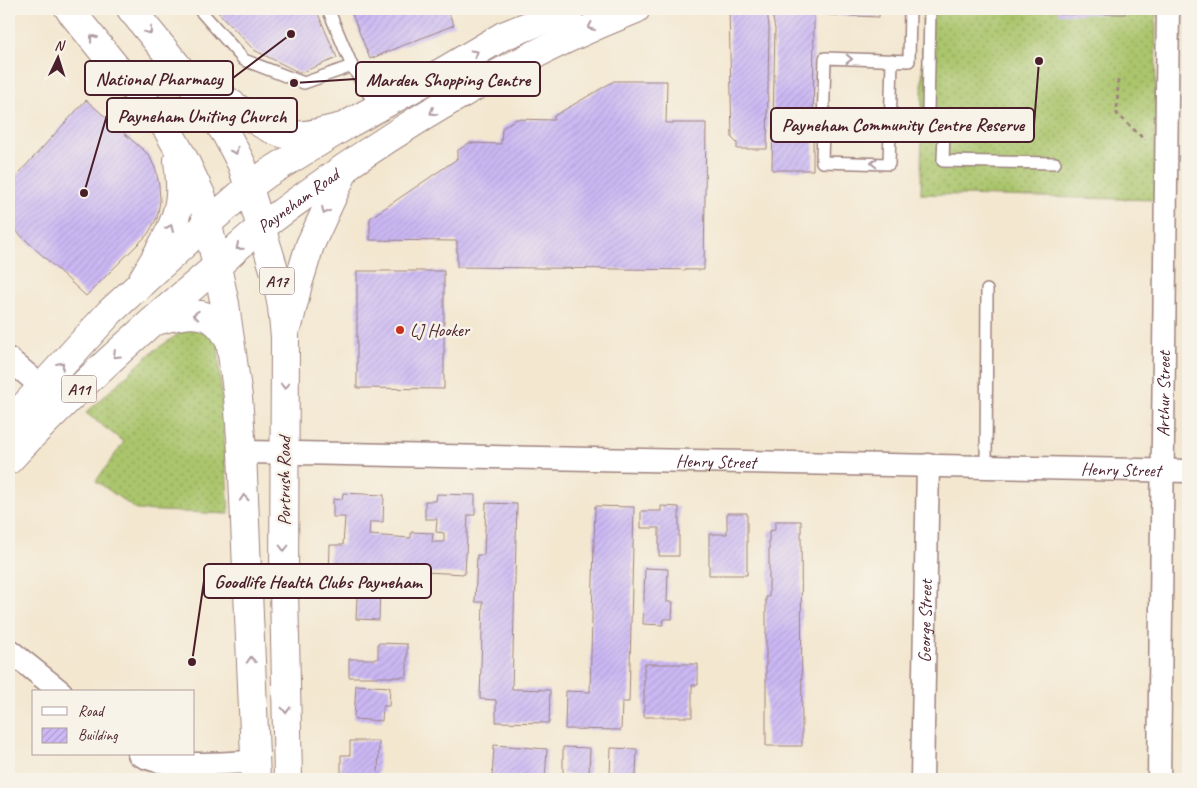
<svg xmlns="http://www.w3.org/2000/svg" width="1197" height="788" viewBox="0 0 1197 788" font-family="Caveat,sans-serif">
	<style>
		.grass { fill: url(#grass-dots); stroke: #7a724c }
		.building { fill: url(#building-hatch) }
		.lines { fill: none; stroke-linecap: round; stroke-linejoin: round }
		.lane-casing { stroke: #9e837e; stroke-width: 14 }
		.street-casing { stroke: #9e837e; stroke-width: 25 }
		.primary-casing { stroke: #9e837e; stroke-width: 30 }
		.highway-casing { stroke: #9e837e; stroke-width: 30 }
		.path { stroke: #9e837e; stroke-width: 3; stroke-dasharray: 4 4; stroke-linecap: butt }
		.lane { stroke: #fff; stroke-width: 11 }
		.street { stroke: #fff; stroke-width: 22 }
		.primary { stroke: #fff; stroke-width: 28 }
		.highway { stroke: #fff; stroke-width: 28 }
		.oneway { stroke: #ae9aa0 }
		.poi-dot { fill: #c8321e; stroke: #f7f3e8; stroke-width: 2 }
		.labels { text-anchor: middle; stroke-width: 5; stroke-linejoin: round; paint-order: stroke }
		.shield { fill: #f7f3e8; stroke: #7e5f64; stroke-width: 1 }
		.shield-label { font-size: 16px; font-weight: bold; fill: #4a1f2b }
		.street-label { font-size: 18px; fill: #4a1f2b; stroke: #f7f3e8 }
		.poi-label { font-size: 18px; fill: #4a1f2b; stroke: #f7f3e8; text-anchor: start }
		.leader { fill: none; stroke: #4a1f2b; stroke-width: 2 }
		.callout-dot { fill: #4a1f2b; stroke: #f7f3e8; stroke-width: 2 }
		.callout { fill: #f7f3e8; stroke: #4a1f2b; stroke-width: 2 }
		.callout-label { font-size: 19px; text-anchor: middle; font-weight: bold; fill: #4a1f2b }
	</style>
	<defs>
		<pattern id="grass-dots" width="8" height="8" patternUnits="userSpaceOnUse" patternTransform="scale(1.25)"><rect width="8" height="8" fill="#aac56c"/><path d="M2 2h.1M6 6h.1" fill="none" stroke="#8c9f59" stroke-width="1.8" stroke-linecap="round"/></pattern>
		<pattern id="building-hatch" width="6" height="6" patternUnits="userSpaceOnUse" patternTransform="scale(1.25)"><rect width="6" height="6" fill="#cbb8f4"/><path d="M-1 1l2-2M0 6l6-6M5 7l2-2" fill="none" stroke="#b09ed1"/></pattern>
	</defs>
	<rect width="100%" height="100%" fill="#f7f3e8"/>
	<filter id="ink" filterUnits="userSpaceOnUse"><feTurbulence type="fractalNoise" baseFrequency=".02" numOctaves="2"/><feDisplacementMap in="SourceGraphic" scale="10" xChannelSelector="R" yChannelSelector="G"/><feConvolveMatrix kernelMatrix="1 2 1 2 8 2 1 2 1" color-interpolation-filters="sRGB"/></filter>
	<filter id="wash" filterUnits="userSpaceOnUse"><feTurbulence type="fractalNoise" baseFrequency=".0096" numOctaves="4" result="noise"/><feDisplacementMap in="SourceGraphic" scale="20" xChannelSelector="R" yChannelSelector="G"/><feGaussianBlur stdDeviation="1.12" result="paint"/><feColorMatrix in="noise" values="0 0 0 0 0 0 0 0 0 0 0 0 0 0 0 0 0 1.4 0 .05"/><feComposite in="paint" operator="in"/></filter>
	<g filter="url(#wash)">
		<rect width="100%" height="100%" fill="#f3e7d0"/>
		<g class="grass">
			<polygon points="923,9 1156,9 1155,200 921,194"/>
			<polygon points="194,329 205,332 218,343 229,514 137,510 96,481 124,442 86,413 151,353 181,332"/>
		</g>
		<g id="blocks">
			<g class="building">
				<polygon points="215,9 316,9 337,58 300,73 254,50"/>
				<polygon points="350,9 447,9 454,25 370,59"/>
				<polygon points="729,9 767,9 769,27 767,149 737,149 737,143 732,138"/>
				<polygon points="771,9 814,9 813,170 772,170 775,29"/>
				<polygon points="828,9 879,9 879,17 829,15"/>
				<rect x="1058" y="9" width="67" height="5"/>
				<polygon points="614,81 667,81 666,123 706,123 704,270 457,267 457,241 370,240 370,218 457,159 457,151 469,143 501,144 502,128 516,119 554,120 554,116"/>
				<polygon points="86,100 149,155 156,170 159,185 160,201 157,218 148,234 86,296 15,230 9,237 9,184"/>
				<polygon points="357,271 444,271 444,389 357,388"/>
				<polygon points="343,493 384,495 383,522 370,522 369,535 411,538 411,532 433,533 432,542 444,542 444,533 436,532 437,519 425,519 425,501 436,501 437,494 475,495 475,515 468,515 465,574 384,570 384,576 366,575 366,571 357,571 359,577 329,576 330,545 343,545 345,517 333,517 333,499 342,500"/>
				<polygon points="486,503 517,504 512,689 550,690 549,723 496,722 496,700 480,699 483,602 475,602 477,555 484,555"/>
				<polygon points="595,506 634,507 629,702 622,702 621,730 565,729 566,691 590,692"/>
				<polygon points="661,506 679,507 679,556 659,556 659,528 641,528 641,511 661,511"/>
				<polygon points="727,513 747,513 747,575 709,575 709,534 727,534"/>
				<polygon points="775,521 801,521 802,746 766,746 766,597 769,597 769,531 775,530"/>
				<polygon points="645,568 668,569 667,602 673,602 672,619 664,619 663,625 643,624"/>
				<polygon points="348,583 380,584 379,620 356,619 357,597 347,597"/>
				<polygon points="378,643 407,644 407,677 349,677 349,659 378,659"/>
				<polygon points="644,664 698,664 698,685 692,685 692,717 644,717"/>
				<polygon points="356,685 390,687 389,706 383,706 382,721 354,719"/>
				<polygon points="350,741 379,741 378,779 341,778 341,755 350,755"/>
				<polygon points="494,745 547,749 545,779 492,779"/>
				<polygon points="563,747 590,748 589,775 563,774"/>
				<polygon points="611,748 637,749 636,776 610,775"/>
			</g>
		</g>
	</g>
	<g filter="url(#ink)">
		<use href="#blocks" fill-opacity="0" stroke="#9e837e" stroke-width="1"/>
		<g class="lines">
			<g class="lane-casing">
				<g id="lane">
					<polyline points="199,9 244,60 304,83 352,66 377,108"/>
					<polyline points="328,9 352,66"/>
					<polyline points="930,9 928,113 944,133 943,161 1055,163"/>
					<polyline points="892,60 889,164 822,162 825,58 909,61 910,9"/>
					<polyline points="986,466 987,290"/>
				</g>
			</g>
			<g class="street-casing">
				<g id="street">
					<polyline points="9,359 42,387"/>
					<path id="s1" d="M 242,452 L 1188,471"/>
					<polyline points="9,650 61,692"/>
					<path d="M 139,754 C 165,770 225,762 256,762"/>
					<path id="s2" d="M 922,779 L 928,465"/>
					<path id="s3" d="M 1159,779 L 1168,9"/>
				</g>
			</g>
			<g class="primary-casing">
				<g id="primary">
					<polyline points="9,423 110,312 192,237 249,187 268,173 350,123 444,71 503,36 570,9"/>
					<path id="s4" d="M 9,460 C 51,414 97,371 144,329 C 168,307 193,287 218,265 C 232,253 246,238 262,227 C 376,141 504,61 636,9"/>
				</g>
			</g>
			<g class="highway-casing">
				<g id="highway">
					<polyline points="69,9 114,65 166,127 184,159 202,197 225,304 238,397 242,452 256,779"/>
					<polyline points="131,9 188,79 226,134 236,153 242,165 276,276 282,307 285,337 284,589 288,779"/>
					<path d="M 198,78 C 218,94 264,132 290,135 C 307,138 326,130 343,127"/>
					<path d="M 139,286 C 154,258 178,227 180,195 C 181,183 179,171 178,160"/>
					<path d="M 152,322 C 172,317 202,306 219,325 C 223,329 227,335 230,341"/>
					<polyline points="289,322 298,284 310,245 346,167"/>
				</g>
			</g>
			<polyline class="path" points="1118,80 1117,114 1145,140"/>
			<use href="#lane" class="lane"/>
			<use href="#street" class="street"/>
			<use href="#primary" class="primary"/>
			<use href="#highway" class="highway"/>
		</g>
		<defs><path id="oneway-chevron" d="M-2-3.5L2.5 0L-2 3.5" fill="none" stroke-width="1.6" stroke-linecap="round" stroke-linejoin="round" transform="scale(1.25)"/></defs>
		<g class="oneway">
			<use href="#oneway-chevron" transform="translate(591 27) rotate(155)"/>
			<use href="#oneway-chevron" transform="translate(149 31) rotate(51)"/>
			<use href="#oneway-chevron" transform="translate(93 38) rotate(-128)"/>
			<use href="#oneway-chevron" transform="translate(475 53) rotate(-31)"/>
			<use href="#oneway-chevron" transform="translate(849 59) rotate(2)"/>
			<use href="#oneway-chevron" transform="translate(433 112) rotate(149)"/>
			<use href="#oneway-chevron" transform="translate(235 151) rotate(63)"/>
			<use href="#oneway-chevron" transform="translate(874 163) rotate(-179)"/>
			<use href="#oneway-chevron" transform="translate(325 211) rotate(116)"/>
			<use href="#oneway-chevron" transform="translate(170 228) rotate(-66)"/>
			<use href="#oneway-chevron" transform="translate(239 247) rotate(139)"/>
			<use href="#oneway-chevron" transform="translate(196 315) rotate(-177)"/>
			<use href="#oneway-chevron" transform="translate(116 355) rotate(137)"/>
			<use href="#oneway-chevron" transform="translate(61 365) rotate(-49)"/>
			<use href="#oneway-chevron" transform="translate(285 386) rotate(90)"/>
			<use href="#oneway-chevron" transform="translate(244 498) rotate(-93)"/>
			<use href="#oneway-chevron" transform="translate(284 548) rotate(90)"/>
			<use href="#oneway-chevron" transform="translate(251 660) rotate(-93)"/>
			<use href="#oneway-chevron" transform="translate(286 710) rotate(89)"/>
		</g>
	</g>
	<circle class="poi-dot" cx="400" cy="330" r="5"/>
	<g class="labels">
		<g class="shield">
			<rect x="259.5" y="267.5" width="35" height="27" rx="4"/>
			<rect x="61.5" y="375.5" width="35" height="27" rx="4"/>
		</g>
		<g class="shield-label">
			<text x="277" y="287">A17</text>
			<text x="79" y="395">A11</text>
		</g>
		<g class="street-label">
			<text dy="6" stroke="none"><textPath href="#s4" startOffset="389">Payneham Road</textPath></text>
			<text dy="6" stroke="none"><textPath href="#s3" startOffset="385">Arthur Street</textPath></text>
			<text dy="6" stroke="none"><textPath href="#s1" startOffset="474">Henry Street</textPath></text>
			<text dy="6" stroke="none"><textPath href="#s1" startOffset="879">Henry Street</textPath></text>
			<text transform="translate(284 481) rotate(-90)" y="6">Portrush Road</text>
			<text dy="6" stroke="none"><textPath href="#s2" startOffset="158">George Street</textPath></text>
		</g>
		<g class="poi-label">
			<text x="410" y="336">LJ Hooker</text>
		</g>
	</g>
	<path class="leader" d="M291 34L233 78M294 83L356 79M84 193L107 115M1039 61L1034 125M192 662L204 581"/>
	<g class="callout-dot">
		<circle cx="291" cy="34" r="5"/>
		<circle cx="294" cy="83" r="5"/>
		<circle cx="84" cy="193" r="5"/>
		<circle cx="1039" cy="61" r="5"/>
		<circle cx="192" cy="662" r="5"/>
	</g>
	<g class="callout">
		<rect x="85" y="61" width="148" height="34" rx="5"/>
		<rect x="356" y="62" width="184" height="34" rx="5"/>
		<rect x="107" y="98" width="190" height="34" rx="5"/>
		<rect x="771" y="108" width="263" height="34" rx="5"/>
		<rect x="204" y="564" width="227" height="34" rx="5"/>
	</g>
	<g class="callout-label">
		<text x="159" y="85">National Pharmacy</text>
		<text x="448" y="86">Marden Shopping Centre</text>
		<text x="202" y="122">Payneham Uniting Church</text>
		<text x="903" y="131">Payneham Community Centre Reserve</text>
		<text x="318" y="588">Goodlife Health Clubs Payneham</text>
	</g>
	<rect width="1197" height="788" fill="none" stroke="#f7f3e8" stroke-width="30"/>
	<rect x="32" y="690" width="162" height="65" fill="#f7f3e8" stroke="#b29e9c"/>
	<rect x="42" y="707" width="25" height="8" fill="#ffffff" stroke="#b29e9c"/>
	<text x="78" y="716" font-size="15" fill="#4a1f2b">Road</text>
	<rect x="42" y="728" width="25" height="15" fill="url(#building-hatch)" stroke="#b29e9c"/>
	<text x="78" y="740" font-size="15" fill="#4a1f2b">Building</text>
	<g transform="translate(58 58) rotate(4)" stroke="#f7f3e8" stroke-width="4" paint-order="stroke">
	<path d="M0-4L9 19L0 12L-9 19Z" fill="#4a1f2b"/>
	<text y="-8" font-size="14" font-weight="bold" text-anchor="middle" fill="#4a1f2b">N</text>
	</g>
</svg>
